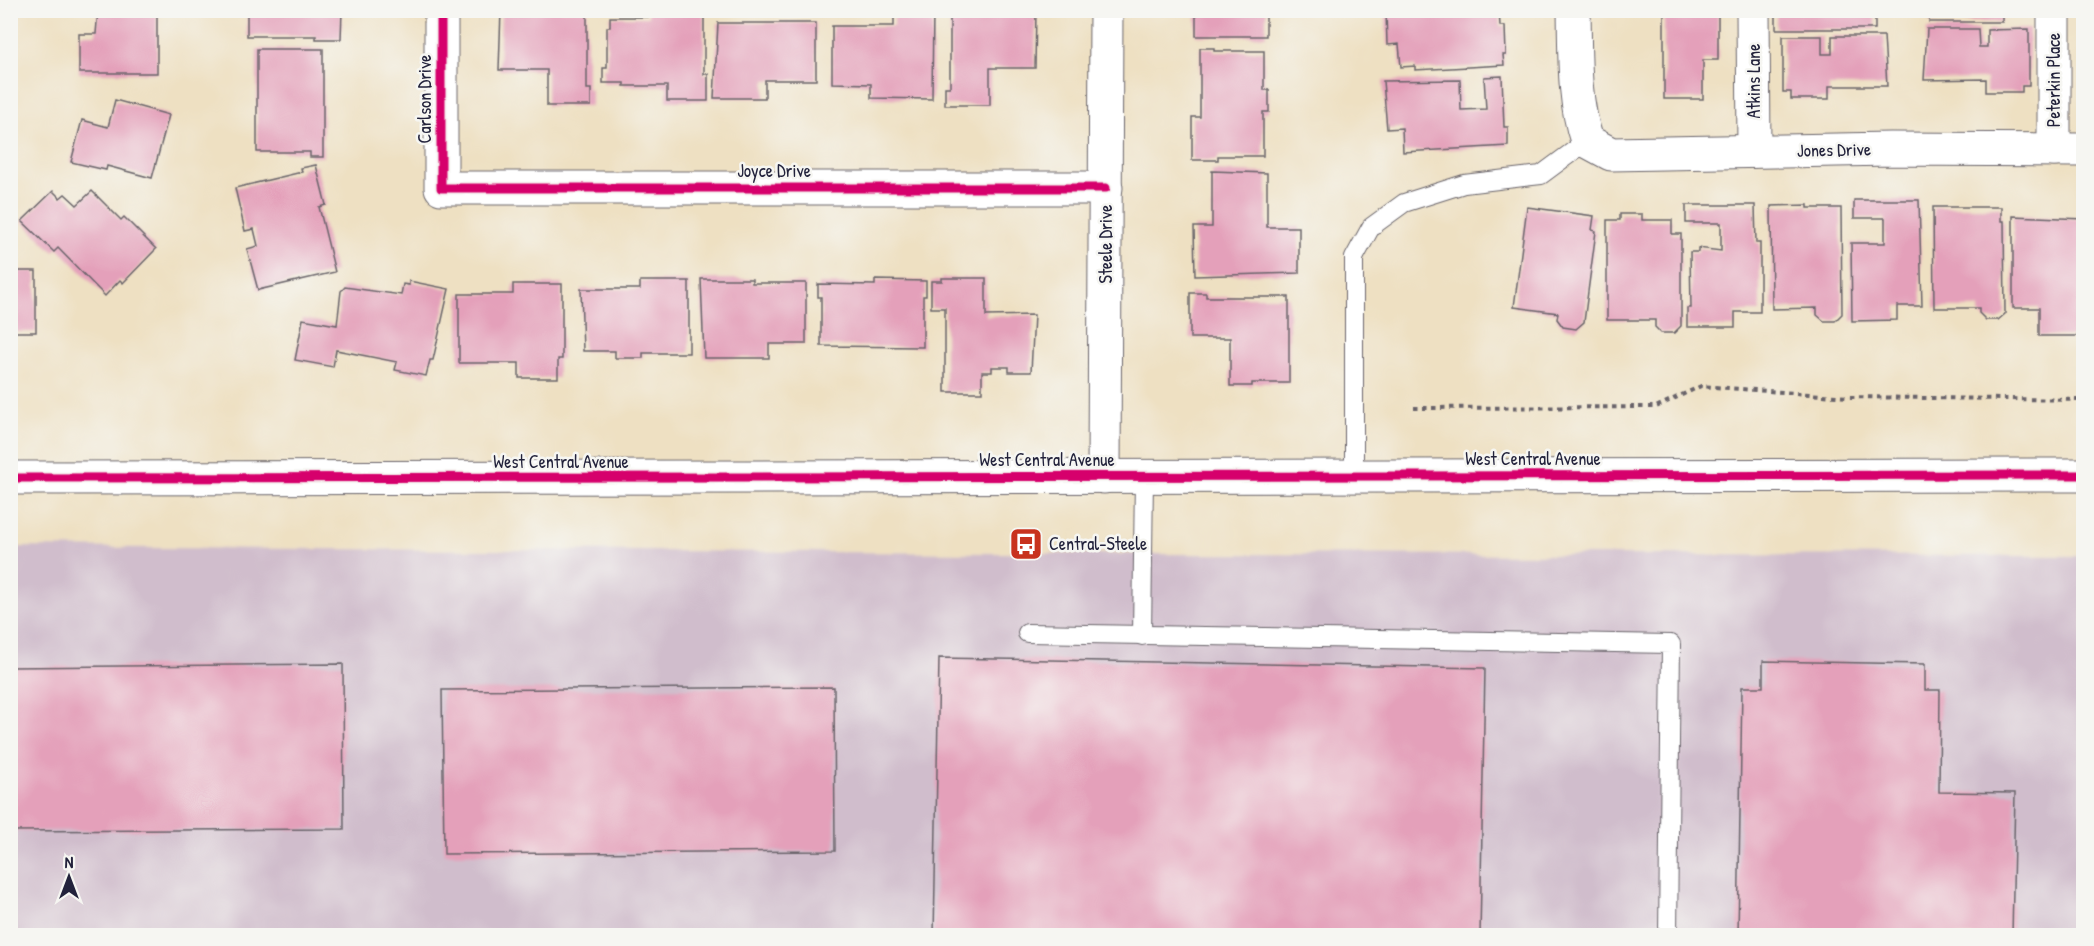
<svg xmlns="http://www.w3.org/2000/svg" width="2094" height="946" viewBox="0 0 2094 946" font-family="'Patrick Hand',sans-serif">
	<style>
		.industrial { fill: #d0bdcc }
		.building { fill: #e4a0ba }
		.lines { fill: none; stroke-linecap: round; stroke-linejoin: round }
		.lane-casing { stroke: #69646a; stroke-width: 20 }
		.street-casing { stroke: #69646a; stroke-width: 35 }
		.secondary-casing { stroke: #69646a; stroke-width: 35 }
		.path { stroke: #69646a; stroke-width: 4; stroke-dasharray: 4.5 4.5; stroke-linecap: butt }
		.lane { stroke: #fff; stroke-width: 18 }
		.street { stroke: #fff; stroke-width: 33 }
		.secondary { stroke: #fff; stroke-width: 33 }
		.cycleway-casing { stroke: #f6f6f2; stroke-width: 13 }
		.cycleway { stroke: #d6006c; stroke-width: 9 }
		.labels { text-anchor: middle; stroke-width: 5; stroke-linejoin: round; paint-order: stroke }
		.street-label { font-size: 18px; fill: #22223b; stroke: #f6f6f2 }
		.poi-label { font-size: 18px; fill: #22223b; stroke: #f6f6f2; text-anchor: start }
	</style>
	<rect width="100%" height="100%" fill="#f6f6f2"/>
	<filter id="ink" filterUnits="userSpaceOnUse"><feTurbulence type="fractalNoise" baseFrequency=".0167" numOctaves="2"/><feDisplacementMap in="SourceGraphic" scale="12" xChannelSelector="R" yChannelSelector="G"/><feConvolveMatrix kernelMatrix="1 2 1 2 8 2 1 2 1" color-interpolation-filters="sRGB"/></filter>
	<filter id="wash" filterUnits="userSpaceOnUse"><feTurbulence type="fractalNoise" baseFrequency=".008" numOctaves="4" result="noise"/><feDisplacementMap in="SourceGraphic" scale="24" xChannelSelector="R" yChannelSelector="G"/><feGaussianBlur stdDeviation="1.35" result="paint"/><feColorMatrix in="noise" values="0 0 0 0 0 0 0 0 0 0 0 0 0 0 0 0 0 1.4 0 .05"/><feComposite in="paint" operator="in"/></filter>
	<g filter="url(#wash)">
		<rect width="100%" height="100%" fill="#eee0c2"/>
		<polygon class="industrial" points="11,547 1136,554 2083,556 2083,935 11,936"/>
		<g id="blocks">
			<g class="building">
				<polygon points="98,10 157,10 157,73 79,73 79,34 96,34"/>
				<polygon points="247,10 342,10 341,39 316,39 316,36 247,36"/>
				<polygon points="501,10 587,10 587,89 591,89 591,106 547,106 547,70 499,70"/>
				<polygon points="648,10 704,10 704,74 708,74 708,101 667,101 667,86 624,86 624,83 603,83 603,68 607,68 607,27 610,27 610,17 648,17"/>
				<polygon points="894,10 933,10 932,99 871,98 871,84 832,83 832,26 894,26"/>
				<polygon points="950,10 1036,10 1035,68 990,68 990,105 945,105 945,87 950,87"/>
				<rect x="1196" y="10" width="70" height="26"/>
				<polygon points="1386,10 1499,10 1500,26 1505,26 1506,55 1503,55 1504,65 1415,70 1415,66 1401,67 1399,44 1387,45"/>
				<polygon points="1664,10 1718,10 1718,60 1703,60 1703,99 1664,99"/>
				<rect x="1776" y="10" width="99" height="19"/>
				<rect x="1929" y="10" width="73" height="12"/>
				<polygon points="718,23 816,23 816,80 765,80 765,98 714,98"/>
				<polygon points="1927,29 1978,29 1979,47 1987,47 1987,30 2029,29 2029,86 2022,86 2022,92 1986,92 1986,79 1924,80"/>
				<polygon points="1783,36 1822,36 1822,54 1832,54 1832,36 1884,36 1887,86 1829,86 1829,99 1791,99 1791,92 1783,92"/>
				<polygon points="1200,48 1214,48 1214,51 1264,51 1264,90 1269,90 1269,112 1263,112 1263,156 1218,156 1218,160 1192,160 1192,117 1200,117"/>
				<polygon points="257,49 323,49 323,157 310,157 310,152 257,152"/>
				<polygon points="1502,76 1504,127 1508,127 1508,146 1403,152 1402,128 1387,129 1383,81 1460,80 1461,110 1486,109 1484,77"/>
				<polygon points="115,100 169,115 152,178 107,166 106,170 71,162 82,120 108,127"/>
				<polygon points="316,165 326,205 319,207 335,272 258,290 247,249 258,246 254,229 245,231 235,188 302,172 301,168"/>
				<polygon points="1212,171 1267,173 1267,227 1299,227 1299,273 1195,276 1194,227 1212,227"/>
				<polygon points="53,191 60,198 65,194 77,205 92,191 121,220 124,217 156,249 123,283 120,280 105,296 58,248 54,252 22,221"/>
				<polygon points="1854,200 1919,200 1922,306 1897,306 1897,320 1852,321 1851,243 1885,243 1885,218 1854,218"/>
				<polygon points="1686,205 1755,205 1756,243 1760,243 1760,312 1735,312 1735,327 1687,327 1687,308 1691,308 1690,252 1698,252 1698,248 1721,251 1721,223 1686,223"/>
				<polygon points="1808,205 1808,208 1841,208 1842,314 1835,321 1824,321 1817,315 1817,308 1772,309 1771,206"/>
				<polygon points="1527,207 1594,216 1592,230 1596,231 1584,322 1576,329 1563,327 1557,319 1558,313 1514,307"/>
				<polygon points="1933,207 2001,207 2001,221 2004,221 2005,314 1998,320 1986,320 1979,313 1979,308 1934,308"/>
				<polygon points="1620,214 1642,214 1642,220 1672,220 1672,234 1681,234 1681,326 1674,333 1661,333 1655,327 1655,320 1607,320 1607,220 1620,220"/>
				<polygon points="2013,216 2084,219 2084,336 2039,336 2039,308 2013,308"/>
				<rect x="10" y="271" width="26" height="61"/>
				<polygon points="942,278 986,278 986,316 1034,315 1031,372 1009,372 1009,367 992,367 992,372 982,372 982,392 945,392 945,308 931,308 931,281 942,281"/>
				<polygon points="701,279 752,279 752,283 806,283 806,344 769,344 769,358 704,358"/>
				<polygon points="875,280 926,281 926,296 923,296 923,347 821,346 821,297 818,297 818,284 875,285"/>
				<polygon points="409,281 449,289 433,360 430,360 426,376 395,370 397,362 336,350 333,367 295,360 303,319 337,325 341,291 345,287 401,295 403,284 409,285"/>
				<polygon points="640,281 689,281 689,353 643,353 643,358 615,358 615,351 583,351 581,289 640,289"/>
				<polygon points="513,284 562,284 562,359 558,359 558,378 519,378 519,363 459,363 459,294 513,294"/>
				<polygon points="1190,293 1206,293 1206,297 1289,297 1289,383 1252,383 1252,386 1230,386 1230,338 1190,338"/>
				<polygon points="939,658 1485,668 1480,936 934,936"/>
				<polygon points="1763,661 1925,664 1925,690 1940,690 1939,792 2015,793 2012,936 1738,936 1742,687 1763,687"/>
				<polygon points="343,664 344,829 10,831 10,667"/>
				<polygon points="834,687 835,851 444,854 442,690"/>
			</g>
		</g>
	</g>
	<g filter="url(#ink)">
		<use href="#blocks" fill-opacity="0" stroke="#69646a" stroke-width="1.5"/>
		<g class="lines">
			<g class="lane-casing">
				<g id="lane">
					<polyline points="1354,476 1354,258 1371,227 1404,203 1464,184 1541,175 1587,141"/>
					<polyline points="1027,633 1671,644 1668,936"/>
					<polyline points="1142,636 1144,477"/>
				</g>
			</g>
			<g class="street-casing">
				<g id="street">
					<polyline points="441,10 441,188 1106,188"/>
					<path d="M 1574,10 C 1575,54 1573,99 1587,141 L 1611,154 L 1890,149 L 2084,150"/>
					<polyline points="1753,10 1754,151"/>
					<polyline points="2054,150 2054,10"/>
					<polyline points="1104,477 1106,10"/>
				</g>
			</g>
			<g class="secondary-casing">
				<polyline id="secondary" points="10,478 2084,475"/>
			</g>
			<polyline class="path" points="1414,408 1656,407 1701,386 1849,397 2084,400"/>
			<use href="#lane" class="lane"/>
			<use href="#street" class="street"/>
			<use href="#secondary" class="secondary"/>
			<g class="cycleway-casing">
				<g id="cycleway">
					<polyline points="441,10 441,188 1106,188"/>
					<polyline points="10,478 2084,475"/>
				</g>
			</g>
			<use href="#cycleway" class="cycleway"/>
		</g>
	</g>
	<defs>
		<g id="bus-square" transform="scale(1.725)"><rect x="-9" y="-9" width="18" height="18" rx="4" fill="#c8321e" stroke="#f6f6f2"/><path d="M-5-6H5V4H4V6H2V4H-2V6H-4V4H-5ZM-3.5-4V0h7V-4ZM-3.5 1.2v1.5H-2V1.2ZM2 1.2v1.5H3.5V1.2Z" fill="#fff"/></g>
	</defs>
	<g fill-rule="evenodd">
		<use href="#bus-square" x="1026" y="544"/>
	</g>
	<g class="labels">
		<g class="street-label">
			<text transform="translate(2054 80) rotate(-90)" y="6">Peterkin Place</text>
			<text transform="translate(1754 81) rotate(-90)" y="6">Atkins Lane</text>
			<text transform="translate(425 99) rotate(-90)" y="6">Carlson Drive</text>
			<text transform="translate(1834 150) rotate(-1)" y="6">Jones Drive</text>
			<text x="774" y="177">Joyce Drive</text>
			<text transform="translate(1106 244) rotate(-90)" y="6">Steele Drive</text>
			<text x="1533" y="465">West Central Avenue</text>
			<text x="1047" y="466">West Central Avenue</text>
			<text x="561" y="468">West Central Avenue</text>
		</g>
		<g class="poi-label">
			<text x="1049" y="550">Central-Steele</text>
		</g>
	</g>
	<rect width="2094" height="946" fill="none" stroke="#f6f6f2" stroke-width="36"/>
	<g transform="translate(69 877)" stroke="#f6f6f2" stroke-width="4.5" paint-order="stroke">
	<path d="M0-4.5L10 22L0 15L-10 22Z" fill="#22223b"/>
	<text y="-9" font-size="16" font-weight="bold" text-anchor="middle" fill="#22223b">N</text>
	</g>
</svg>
